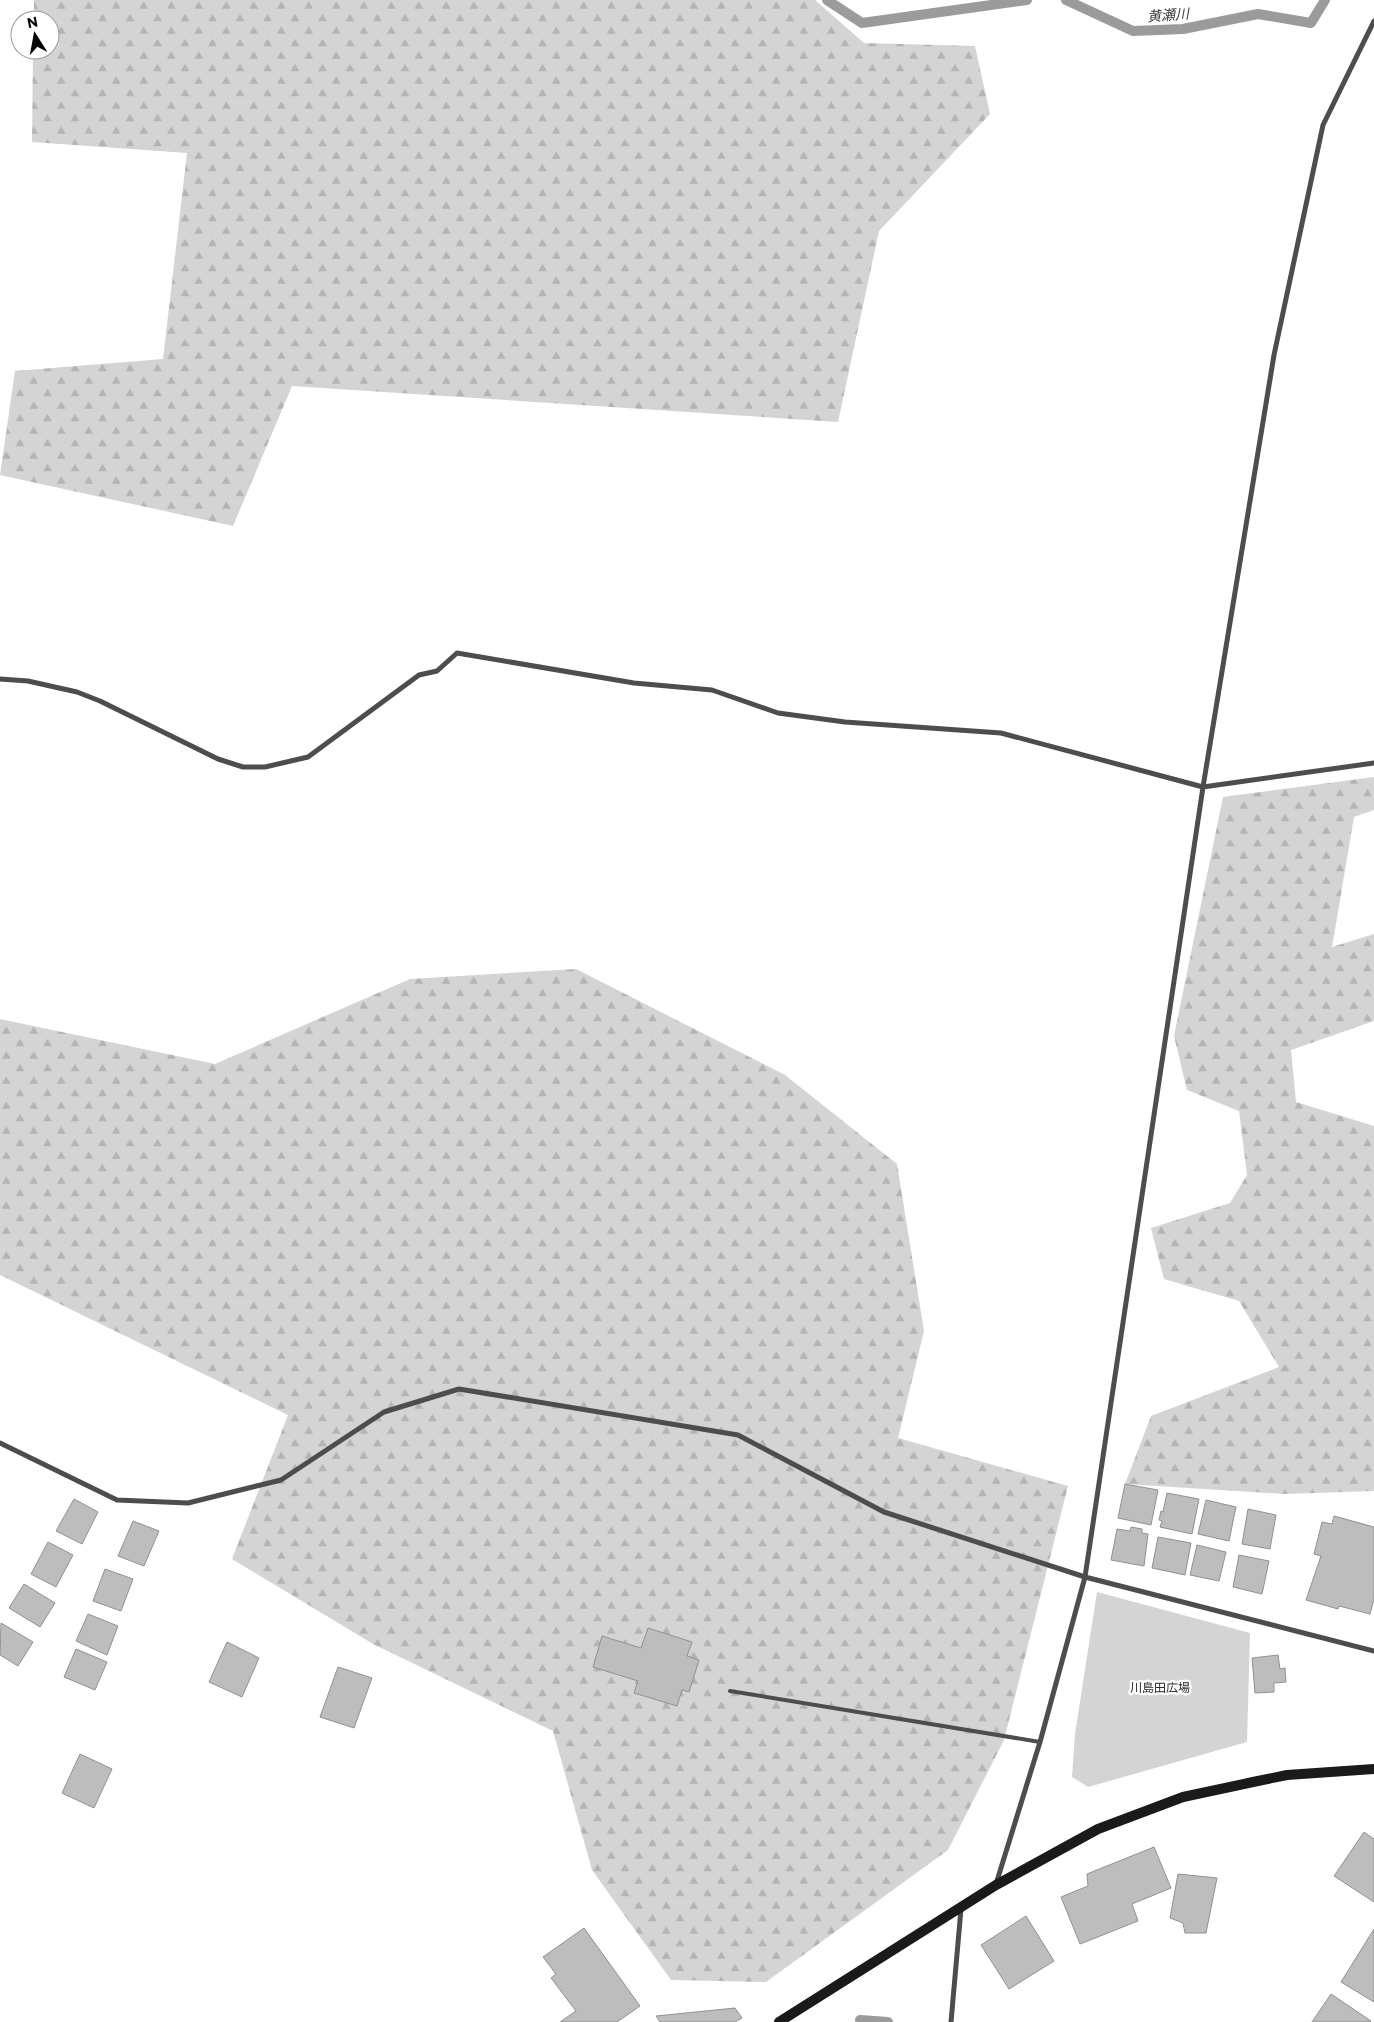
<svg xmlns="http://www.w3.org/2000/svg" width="1374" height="2022" viewBox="0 0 1374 2022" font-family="Commissioner,'Noto Sans JP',sans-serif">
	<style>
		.forest { fill: url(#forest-firs) }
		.park { fill: #d4d4d4 }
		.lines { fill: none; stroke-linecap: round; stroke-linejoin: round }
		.stream { stroke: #9b9b9b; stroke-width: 10 }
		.building { fill: #bdbdbd; stroke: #919191 }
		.lane { stroke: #4d4d4d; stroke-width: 4 }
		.street { stroke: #4d4d4d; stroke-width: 5 }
		.secondary { stroke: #1a1a1a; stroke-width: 10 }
		.labels { text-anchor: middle; stroke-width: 4.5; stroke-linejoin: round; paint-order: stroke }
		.park-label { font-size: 12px; fill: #2b2b2b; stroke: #fff }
		.water-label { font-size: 14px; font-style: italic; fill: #3c3c3c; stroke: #fff }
	</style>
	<defs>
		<pattern id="forest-firs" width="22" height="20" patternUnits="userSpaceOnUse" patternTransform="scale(1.25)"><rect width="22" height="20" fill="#d4d4d4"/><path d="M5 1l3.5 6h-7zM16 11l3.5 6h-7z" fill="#b4b4b4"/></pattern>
	</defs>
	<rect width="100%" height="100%" fill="#fff"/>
	<g class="forest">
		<polygon points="34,0 815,0 864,43 975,46 990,114 879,231 838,422 292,386 233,526 0,475 15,371 163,359 187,153 32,142 33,50 50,50 50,20 34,20"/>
		<polygon points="1374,777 1374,810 1354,817 1332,947 1374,934 1374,1021 1291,1050 1296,1102 1374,1126 1374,1491 1285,1494 1125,1484 1151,1416 1279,1367 1239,1301 1164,1279 1151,1228 1230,1203 1247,1175 1239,1111 1187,1090 1174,1036 1223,797"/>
		<polygon points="576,969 785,1075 897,1164 924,1331 898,1438 1068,1486 1004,1740 948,1850 766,1982 671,1980 592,1870 553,1731 373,1644 232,1559 288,1415 0,1275 0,1019 215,1064 410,979"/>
	</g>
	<polygon class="park" points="1097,1592 1250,1633 1247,1742 1088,1787 1072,1777 1075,1734"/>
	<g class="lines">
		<g class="stream">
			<polyline points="827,0 862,23 1027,0"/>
			<polyline points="1066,0 1133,31 1183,29 1258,14 1311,23 1325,0"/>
			<polyline points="860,2020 888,2022"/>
		</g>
	</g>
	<g class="building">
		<polygon points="1125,1484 1158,1490 1151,1525 1118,1518"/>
		<polygon points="1167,1493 1199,1499 1192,1534 1160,1527 1162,1521 1159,1520 1161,1511 1163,1512"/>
		<polygon points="74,1499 98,1512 82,1544 56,1531"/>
		<polygon points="1206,1500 1236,1507 1229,1541 1198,1534"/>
		<polygon points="1248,1509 1276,1515 1270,1549 1242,1544"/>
		<polygon points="1334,1516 1374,1527 1374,1599 1370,1614 1339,1606 1338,1609 1306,1600 1321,1556 1314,1554 1322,1522 1332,1524"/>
		<polygon points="133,1521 159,1531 144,1566 118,1556"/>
		<polygon points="1131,1527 1142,1529 1142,1533 1148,1534 1144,1566 1111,1560 1117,1529 1130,1531"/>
		<polygon points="1158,1537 1191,1543 1185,1575 1152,1568"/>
		<polygon points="48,1542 73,1555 56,1587 31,1574"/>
		<polygon points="1197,1545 1226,1552 1219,1581 1190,1575"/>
		<polygon points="1239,1555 1269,1561 1262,1594 1233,1587"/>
		<polygon points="105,1569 133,1579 121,1611 93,1601"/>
		<polygon points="24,1584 55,1603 40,1627 9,1608"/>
		<polygon points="88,1614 118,1626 107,1655 76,1641"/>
		<polygon points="1,1623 33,1642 18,1666 0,1655"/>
		<polygon points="648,1628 692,1642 687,1656 699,1660 689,1692 682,1690 677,1706 634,1693 638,1681 593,1667 602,1636 641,1648"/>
		<polygon points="227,1642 259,1658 242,1697 209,1682"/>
		<polygon points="76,1649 107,1662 95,1690 64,1677"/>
		<polygon points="1278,1655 1280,1669 1285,1668 1286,1682 1274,1683 1274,1692 1255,1693 1252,1658"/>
		<polygon points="338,1667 372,1678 354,1728 320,1717"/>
		<polygon points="80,1754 112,1769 94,1808 62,1793"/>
		<polygon points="1364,1832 1374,1839 1374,1902 1334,1876"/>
		<polygon points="1154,1847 1171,1888 1132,1904 1138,1921 1080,1944 1061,1897 1088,1886 1087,1874"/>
		<polygon points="1178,1874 1217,1878 1206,1933 1185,1933 1183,1923 1170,1918"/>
		<polygon points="1026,1916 1054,1961 1009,1989 981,1945"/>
		<polygon points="584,1928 640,2006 617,2022 560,2022 576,2011 551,1978 556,1974 543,1957"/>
		<polygon points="1374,1929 1374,2002 1341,1982"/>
		<polygon points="1331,1994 1371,2021 1370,2022 1312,2022"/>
		<polygon points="735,2008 742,2018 735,2022 660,2022 656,2016"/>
	</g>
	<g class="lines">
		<polyline class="lane" points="730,1691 1040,1742"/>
		<g class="street">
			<polyline points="0,679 28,681 77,692 100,701 218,759 243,767 265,767 308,757 419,675 437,671 457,653 634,683 712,690 778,713 845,722 1001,733 1203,787 1374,763"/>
			<polyline points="0,1443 117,1500 188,1503 281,1480 384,1412 459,1389 738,1435 884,1512 1085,1577 1374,1651"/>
			<polyline points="996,1884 1040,1742 1085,1577 1203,787 1274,355 1323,125 1374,21"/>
			<polyline points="951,2022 961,1909"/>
		</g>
		<polyline class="secondary" points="779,2022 996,1885 1098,1829 1183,1797 1253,1782 1287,1775 1374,1769"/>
	</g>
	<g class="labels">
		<g class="park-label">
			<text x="1160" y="1692">川島田広場</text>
		</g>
		<g class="water-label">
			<text transform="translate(1168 15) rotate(-4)" y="5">黄瀬川</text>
		</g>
	</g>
	<g transform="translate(35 35) rotate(349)"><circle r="24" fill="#ffffff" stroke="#999999"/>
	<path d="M0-4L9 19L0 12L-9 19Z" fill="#000000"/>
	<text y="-8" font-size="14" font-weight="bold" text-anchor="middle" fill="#000000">N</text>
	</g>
</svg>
